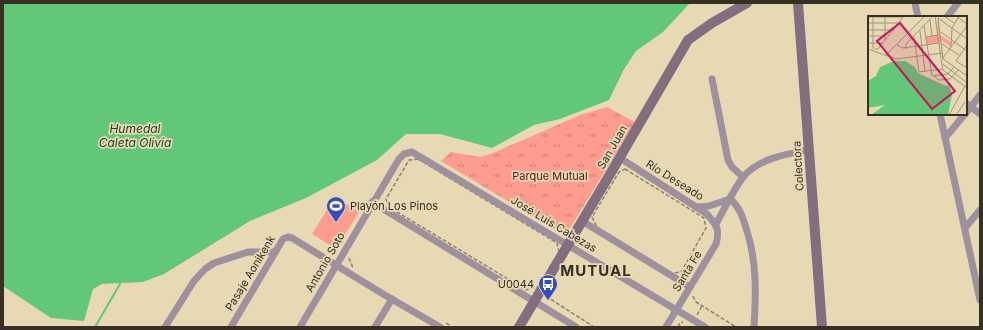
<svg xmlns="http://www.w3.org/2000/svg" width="983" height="330" viewBox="0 0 983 330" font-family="Inter,sans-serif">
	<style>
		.grass { fill: url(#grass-tufts) }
		.pitch { fill: #fe9d8f }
		.water { fill: #63c778 }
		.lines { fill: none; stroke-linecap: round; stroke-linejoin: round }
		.stream { stroke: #63c778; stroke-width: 2 }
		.path { stroke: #8d836a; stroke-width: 1.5; stroke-dasharray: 4 2; stroke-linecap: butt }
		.street { stroke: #9e919d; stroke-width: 7 }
		.secondary { stroke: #816e7f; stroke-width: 10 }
		.labels { text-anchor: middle; stroke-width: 3.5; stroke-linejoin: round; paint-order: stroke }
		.street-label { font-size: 11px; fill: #353022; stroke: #e8d9b5 }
		.park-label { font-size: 11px; fill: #5a110c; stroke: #e8d9b5 }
		.poi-label { font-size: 11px; fill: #353022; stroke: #e8d9b5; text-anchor: start }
		.water-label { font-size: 12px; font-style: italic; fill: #194122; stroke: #e8d9b5 }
		.district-label { font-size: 15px; font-weight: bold; letter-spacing: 1px; fill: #353022; stroke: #e8d9b5 }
		.inset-road { fill: none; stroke: #a0957a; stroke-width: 1 }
		.view { fill: #c2185b; fill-opacity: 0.15; stroke: #c2185b; stroke-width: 2 }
		.inset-edge { fill: none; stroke: #353022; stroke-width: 2 }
	</style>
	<defs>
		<pattern id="grass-tufts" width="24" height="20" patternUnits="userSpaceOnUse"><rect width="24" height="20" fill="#fe9d8f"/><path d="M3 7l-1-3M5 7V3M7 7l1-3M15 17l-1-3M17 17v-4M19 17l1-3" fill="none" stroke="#ce8074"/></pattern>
	</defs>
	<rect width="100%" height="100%" fill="#e8d9b5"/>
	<polygon class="grass" points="607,107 635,122 572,225 564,235 441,161 451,152 480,157 493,153 580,115"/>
	<polygon class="pitch" points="335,197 359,212 336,249 312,234"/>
	<polygon class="water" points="3,3 690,3 663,32 636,51 623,71 609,100 560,119 534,125 492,148 440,134 406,134 377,160 306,198 250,221 164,274 143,282 102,284 93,289 84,321 51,318 3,286"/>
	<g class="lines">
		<polyline class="stream" points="95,327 120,284"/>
		<g class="path">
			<polygon points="418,159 557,243 559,252 538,287 526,290 389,207 386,199 409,160"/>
			<polygon points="625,169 704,218 706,228 681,272 672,273 597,227 592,217 619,172"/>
			<polyline points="349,258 353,268"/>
			<polyline points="548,294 552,300 594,327"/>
			<polyline points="693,296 696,302 736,327"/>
			<polyline points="697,315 702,306"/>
			<polyline points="446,323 452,327"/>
			<polyline points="678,327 680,323 683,322"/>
		</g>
		<g class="street">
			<polyline points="915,3 918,17"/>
			<polyline points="947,17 958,3"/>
			<polyline points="712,79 728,160 732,167 743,177"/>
			<polyline points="966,103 980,114"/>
			<polyline points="966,113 980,95"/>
			<polyline points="940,114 980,300"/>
			<polyline points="945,138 965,114"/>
			<path d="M 620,158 L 707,214 C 717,226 720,229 716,244 L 666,327"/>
			<polyline points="372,202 576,327"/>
			<path d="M 697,207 L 709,206 L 730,199 C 741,208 743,219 747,231 C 757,263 756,294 754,327"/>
			<polyline points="582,221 690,287"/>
			<path d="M 716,224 C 724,210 734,188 744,176 C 760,158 787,154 809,150"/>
			<polyline points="965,228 980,210"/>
			<polyline points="165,327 194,281 205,269 214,263 248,252 275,252"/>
			<polyline points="231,327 283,239 288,237 292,238 383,294 440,327"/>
			<polyline points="300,327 399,159 404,154 412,152 705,327"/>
			<polyline points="375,327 392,299"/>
		</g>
		<g class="secondary">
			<polyline points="798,3 822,327"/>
			<polyline points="519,327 609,176 688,40 712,23 747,3"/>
		</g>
	</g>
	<defs>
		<g id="stadium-pin" transform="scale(1)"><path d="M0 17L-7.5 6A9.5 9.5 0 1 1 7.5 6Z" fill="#334cbe" stroke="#e8d9b5"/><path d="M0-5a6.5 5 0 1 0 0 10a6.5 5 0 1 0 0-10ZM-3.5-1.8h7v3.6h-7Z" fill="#fff"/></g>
		<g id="bus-pin" transform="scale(1)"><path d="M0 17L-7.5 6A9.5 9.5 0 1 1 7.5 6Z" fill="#334cbe" stroke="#e8d9b5"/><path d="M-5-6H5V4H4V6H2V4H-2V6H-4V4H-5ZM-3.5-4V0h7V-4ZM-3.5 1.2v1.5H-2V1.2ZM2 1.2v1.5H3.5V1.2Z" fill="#fff"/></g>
	</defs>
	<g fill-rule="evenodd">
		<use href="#stadium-pin" x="336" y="206"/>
		<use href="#bus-pin" x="548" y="284"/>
	</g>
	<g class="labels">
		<g class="street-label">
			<text transform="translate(612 147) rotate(-60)" y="4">San Juan</text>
			<text transform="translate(798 166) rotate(-94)" y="4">Colectora</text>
			<text transform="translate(675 180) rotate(32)" y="4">Río Deseado</text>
			<text transform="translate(554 224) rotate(31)" y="4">José Luis Cabezas</text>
			<text transform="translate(325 262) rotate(-60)" y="4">Antonio Soto</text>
			<text transform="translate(687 271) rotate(-59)" y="4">Santa Fe</text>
			<text transform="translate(250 273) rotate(-59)" y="4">Pasaje Aonikenk</text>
		</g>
		<g class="park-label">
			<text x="550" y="180">Parque Mutual</text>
		</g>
		<g class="poi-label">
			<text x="350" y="210">Playón Los Pinos</text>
			<text x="534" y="288" text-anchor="end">U0044</text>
		</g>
		<g class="water-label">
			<text x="135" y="133">Humedal<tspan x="135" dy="14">Caleta Olivia</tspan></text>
		</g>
		<g class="district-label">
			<text x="596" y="276">MUTUAL</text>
		</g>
	</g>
	<g transform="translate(868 16)">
		<rect width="99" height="99" fill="#e8d9b5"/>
		<path d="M 69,2 L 72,19 L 83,26 L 83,31 L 73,24 L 73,27 L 59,28 L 58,21 L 70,19 Z" fill="#fe9d8f"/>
		<path d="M 26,45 L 37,45 L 47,51 L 50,57 L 78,70 L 81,69 L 84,78 L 80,99 L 3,99 L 17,89 L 0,92 L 0,65 L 8,60 L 12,51 Z" fill="#63c778"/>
		<path class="inset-road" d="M 67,0 L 73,42M 76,0 L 86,7M 88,0 L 99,8M 0,1 L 36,1M 5,1 L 5,33M 17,1 L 17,24M 70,2 L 75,43M 70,2 L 99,23M 62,4 L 64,20M 0,7 L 31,7M 56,10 L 64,60 L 80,58 L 86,51M 0,14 L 26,14M 52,15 L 57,56M 73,16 L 99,35M 0,20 L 17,20M 46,21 L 51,56 L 74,53M 58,21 L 70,19M 0,27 L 15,27M 74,28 L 91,39M 29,29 L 35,32 L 71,27M 99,29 L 88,45 L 97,51 L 99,49M 83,31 L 84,12 L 90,2M 0,33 L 28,43 L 75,37M 7,33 L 10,33 L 36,0M 39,33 L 37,31 L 39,27 L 65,0M 18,39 L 57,0M 73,43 L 75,54 L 99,72M 74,43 L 99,10M 75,43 L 99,60M 75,48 L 99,67M 66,60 L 71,64 L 82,63 L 90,54M 81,99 L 97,70M 88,99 L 97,86"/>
		<path class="view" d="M 32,7 L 87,75 L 64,93 L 9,25 Z"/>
		<rect width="99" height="99" class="inset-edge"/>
	</g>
	<rect width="983" height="330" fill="none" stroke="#353022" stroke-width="8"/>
</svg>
